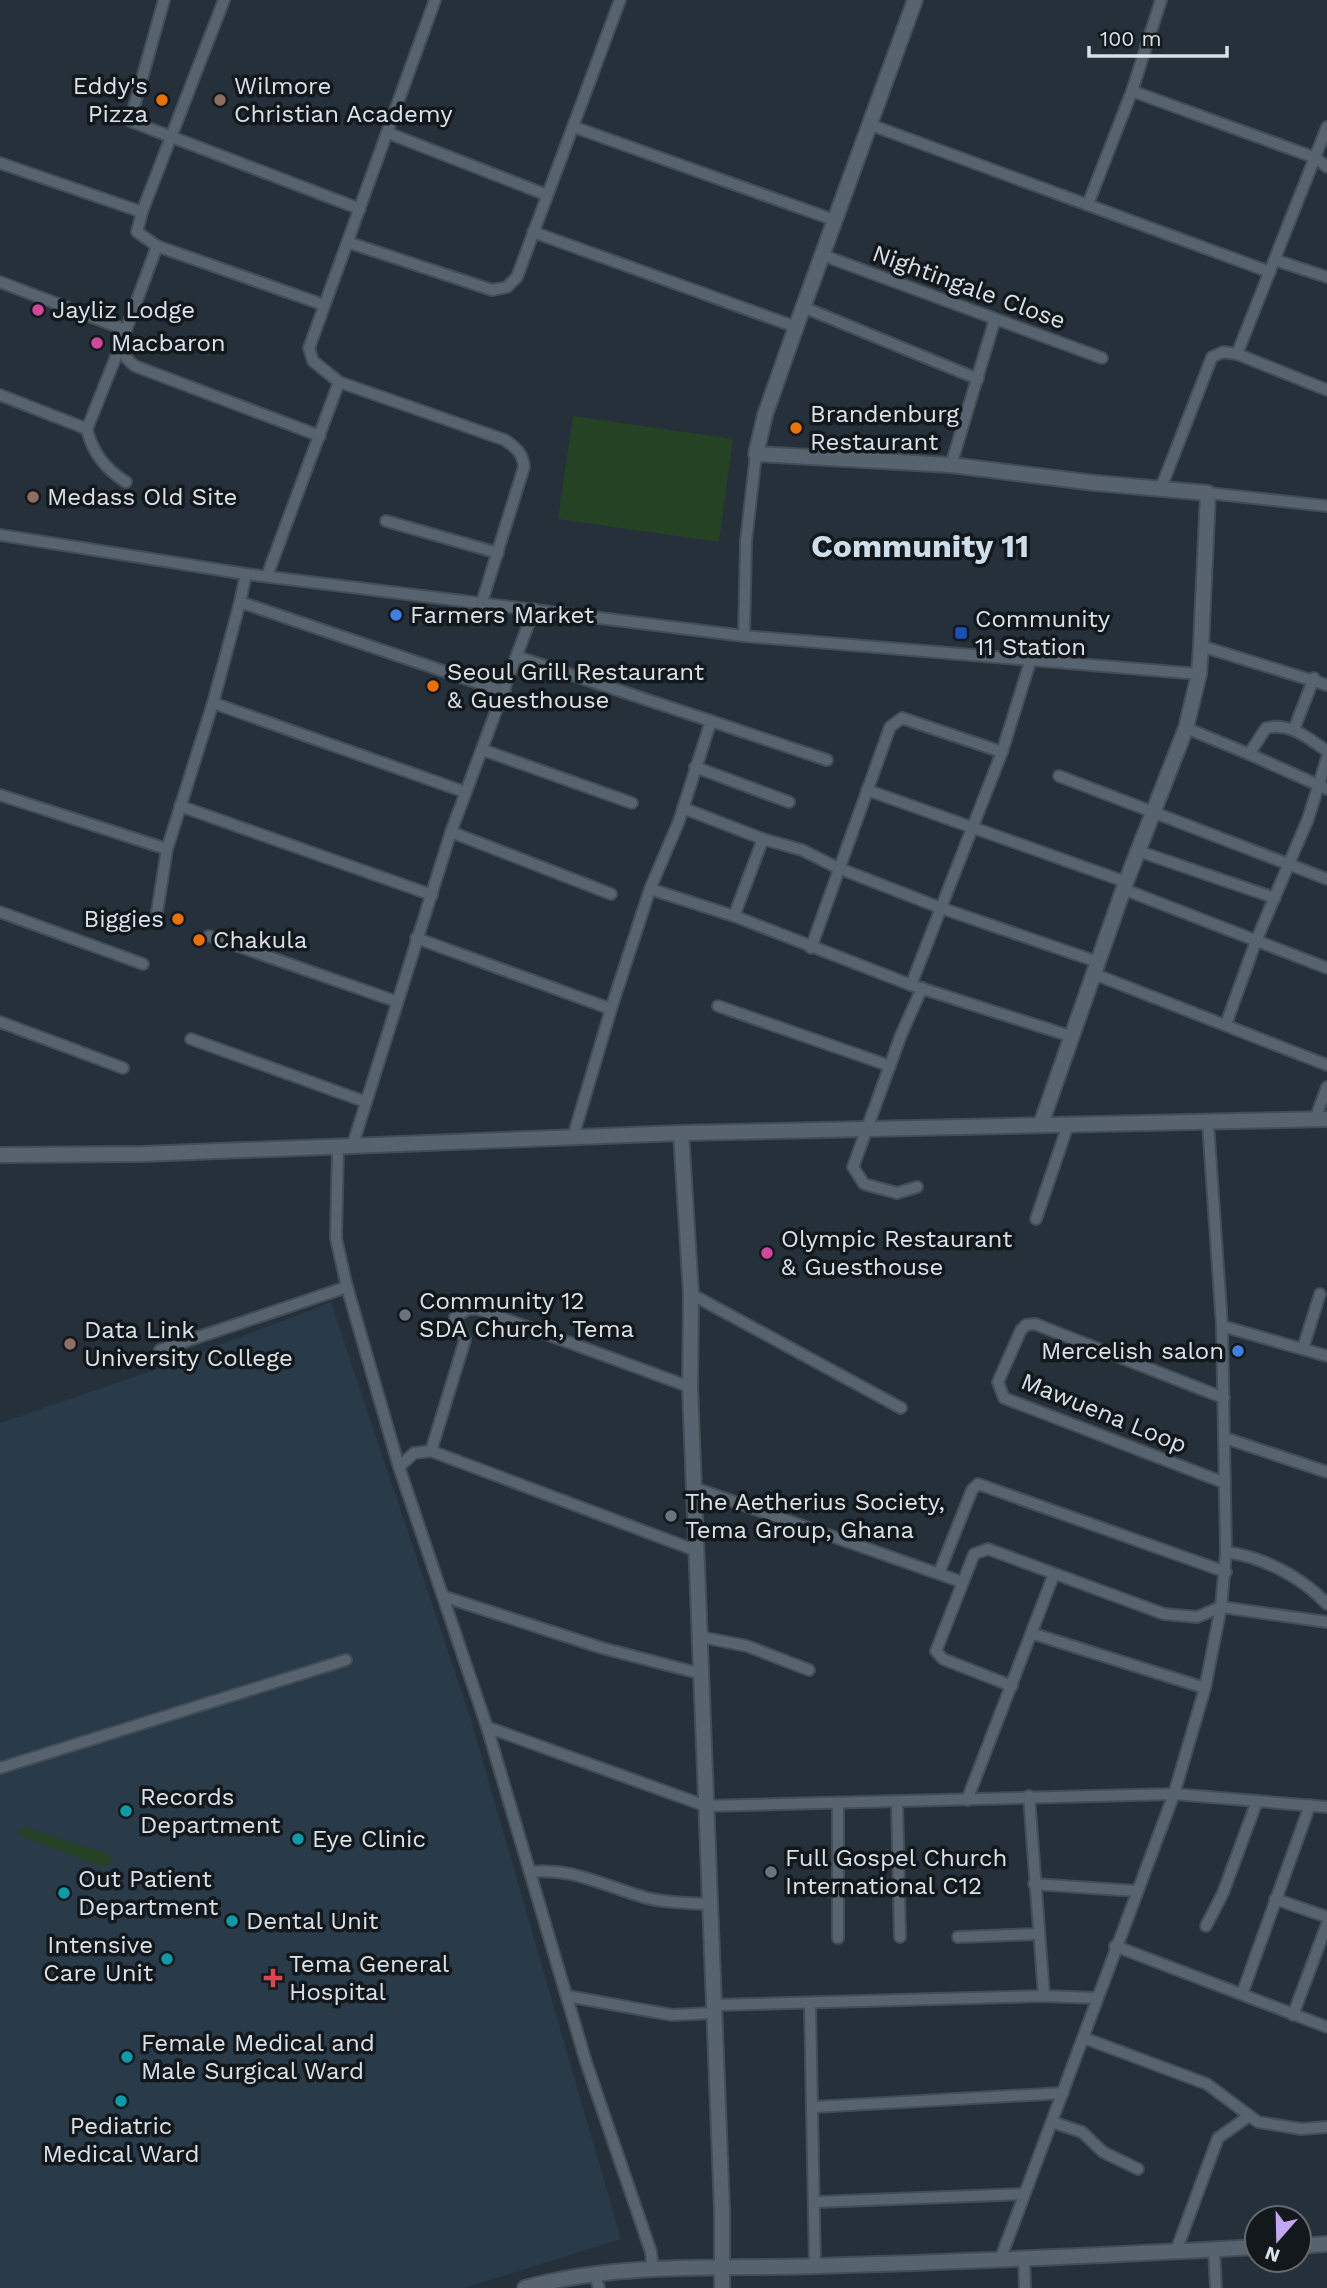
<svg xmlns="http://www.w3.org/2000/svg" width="1327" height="2288" viewBox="0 0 1327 2288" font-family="'Work Sans',sans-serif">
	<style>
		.built { fill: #293a49 }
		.green { fill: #254324 }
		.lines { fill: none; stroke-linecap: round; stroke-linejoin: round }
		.minor-casing { stroke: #434d55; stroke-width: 14 }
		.tertiary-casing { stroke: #434d55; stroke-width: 18 }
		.minor { stroke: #57636f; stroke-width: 10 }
		.tertiary { stroke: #57636f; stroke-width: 14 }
		.food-dot { fill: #e8710a; stroke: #13181c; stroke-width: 2.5 }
		.education-dot { fill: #8d6e63; stroke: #13181c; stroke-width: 2.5 }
		.hotel-dot { fill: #d1479c; stroke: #13181c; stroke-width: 2.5 }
		.shop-dot { fill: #3f7fe0; stroke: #13181c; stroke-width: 2.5 }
		.transit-dot { fill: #1a4fb4; stroke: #13181c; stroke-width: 2.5 }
		.worship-dot { fill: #6b7280; stroke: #13181c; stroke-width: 2.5 }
		.culture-dot { fill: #0f9aa8; stroke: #13181c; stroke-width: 2.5 }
		.health-dot { fill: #e0444e; stroke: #13181c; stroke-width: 2.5 }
		.labels { text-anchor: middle; stroke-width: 7; stroke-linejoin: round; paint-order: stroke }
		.poi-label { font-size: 24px; fill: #dae2e8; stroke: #13181c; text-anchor: start }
		.street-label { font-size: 24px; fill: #dae2e8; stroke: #13181c }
		.district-label { font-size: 32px; font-weight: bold; fill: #ceddea; stroke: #13181c }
	</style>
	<rect width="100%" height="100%" fill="#25303b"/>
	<polygon class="built" points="331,1302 470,1717 621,2239 464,2288 0,2288 0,1423 160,1368"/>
	<g class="green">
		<polygon points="573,416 733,439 719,542 558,519"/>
		<polygon points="23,1827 106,1853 111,1858 110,1863 103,1867 20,1835 17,1832"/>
	</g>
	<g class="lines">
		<g class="minor-casing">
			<g id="minor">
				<polyline points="164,0 130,121 360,209"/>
				<path d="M 435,0 L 309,348 L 313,361 L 339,382 L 505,440 C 516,448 523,453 524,467 L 482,602"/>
				<polyline points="1161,0 1132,91 1316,158 1327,167"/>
				<polyline points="871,125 1270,272"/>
				<polyline points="574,127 834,220"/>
				<polyline points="388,133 547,195"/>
				<polyline points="0,163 142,212 137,232 157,246 324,305"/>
				<polyline points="1088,204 1132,91"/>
				<polyline points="142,212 224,0"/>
				<polyline points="533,232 796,327"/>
				<polyline points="350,243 492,290 507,287 517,277 620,0"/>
				<path d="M 157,246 L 122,341 C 122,354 125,358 135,366 L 320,436"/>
				<polyline points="822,255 1102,358"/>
				<polyline points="1275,260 1327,277"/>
				<polyline points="0,282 126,330"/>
				<polyline points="803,307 978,379"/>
				<polyline points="1237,354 1327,390"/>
				<polyline points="0,395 87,429 121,344"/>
				<path d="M 87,429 C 92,452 105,469 126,482"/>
				<polyline points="951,465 995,319"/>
				<polyline points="1161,488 1212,357 1223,352 1237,354 1327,127"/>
				<polyline points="1208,493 1327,506"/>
				<polyline points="386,521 498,553"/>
				<polyline points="0,535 246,574 744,636 1199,674"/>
				<polyline points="246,574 240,602 505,692"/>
				<polyline points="267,576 339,382"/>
				<polyline points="744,636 746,541 756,454"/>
				<polyline points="1201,646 1327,685"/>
				<polyline points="518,657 711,721 679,821 650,889 611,1009"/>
				<polyline points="1031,659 1002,752 941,908 1098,962"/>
				<polyline points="213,703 465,792"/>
				<polyline points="711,721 827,760"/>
				<path d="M 1186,728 L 1249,754 L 1266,728 C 1290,722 1308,738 1327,751"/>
				<polyline points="1294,729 1314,678"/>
				<polyline points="483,750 632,803"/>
				<polyline points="1249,754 1327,789"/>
				<polyline points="695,767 789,802"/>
				<polyline points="1059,776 1327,879"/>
				<polyline points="867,790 1126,882"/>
				<polyline points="0,795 167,849 213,703 240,602"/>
				<polyline points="180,806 432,895"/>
				<polyline points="683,808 763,839 802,850 838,868 941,908 911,985"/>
				<polyline points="451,832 611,894"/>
				<polyline points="1138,851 1275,898"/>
				<polyline points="650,889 734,916 911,985 1070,1036"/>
				<polyline points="1123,889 1327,968"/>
				<polyline points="0,912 143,964"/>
				<polyline points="157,912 167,849"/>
				<polyline points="734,916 763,839"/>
				<polyline points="209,936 395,1001"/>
				<polyline points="416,938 611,1009 573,1137"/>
				<polyline points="811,948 890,727 902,718 1002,752"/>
				<polyline points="1094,974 1327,1065"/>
				<polyline points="718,1006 890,1066"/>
				<polyline points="0,1022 123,1068"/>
				<polyline points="1226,1024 1256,941 1308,819 1327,758"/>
				<polyline points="191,1039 366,1102"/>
				<polyline points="1315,1119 1327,1087"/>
				<polyline points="353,1144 451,832 534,609"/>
				<polyline points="338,1146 336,1238 347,1287 399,1467 487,1727 586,2062 651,2252 653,2271"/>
				<polyline points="917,1187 897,1193 864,1184 853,1167 901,1035 922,988"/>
				<polyline points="1036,1219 1068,1125"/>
				<polyline points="691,1294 901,1408"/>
				<polyline points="1222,1326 1327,1356"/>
				<polyline points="1303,1348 1320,1294"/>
				<polyline points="160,1350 347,1287"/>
				<polyline points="1224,1398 1035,1324 1026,1325 1021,1330 998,1382 1004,1398 1225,1483"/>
				<polyline points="1225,1438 1327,1472"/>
				<polyline points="431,1451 465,1340 455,1317 468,1309 478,1309 690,1387"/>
				<polyline points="399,1467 414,1453 431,1451 697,1551"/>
				<polyline points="695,1488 962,1582"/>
				<path d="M 1226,1552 C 1263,1557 1302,1577 1327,1604"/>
				<polyline points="939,1573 972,1490 978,1484 1226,1572"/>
				<polyline points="445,1597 602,1648 702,1674"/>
				<polyline points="1034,1634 1205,1688"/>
				<polyline points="701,1637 747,1646 809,1670"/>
				<polyline points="1012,1686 943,1659 936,1651 974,1554 988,1549 1164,1614 1197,1617 1221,1607 1327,1622"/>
				<polyline points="487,1727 706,1806 1174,1794 1327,1807"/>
				<polyline points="0,1768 346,1660"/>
				<polyline points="1029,1796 1044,1996"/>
				<polyline points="967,1800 1054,1574"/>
				<polyline points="897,1802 900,1937"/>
				<polyline points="838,1805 838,1938"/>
				<path d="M 530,1872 C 571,1867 602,1885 640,1896 C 662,1903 687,1903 710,1904"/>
				<polyline points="1034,1884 1137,1891"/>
				<polyline points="1275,1899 1327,1917"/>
				<polyline points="1206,1926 1223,1893 1257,1801"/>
				<polyline points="958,1937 1038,1934"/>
				<polyline points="1115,1946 1327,2027"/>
				<polyline points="1242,1994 1310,1805"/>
				<polyline points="567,1996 672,2015 714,2013"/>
				<polyline points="810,2004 815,2266"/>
				<polyline points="714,2005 1044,1996 1097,1998"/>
				<polyline points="1293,2015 1327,1924"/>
				<polyline points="1084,2038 1207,2084 1258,2122 1301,2129 1327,2127"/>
				<polyline points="814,2107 1063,2093"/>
				<polyline points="1052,2122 1082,2132 1103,2152 1138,2169"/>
				<polyline points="816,2202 1024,2194"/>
				<polyline points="1214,2250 1216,2288"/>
				<polyline points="1176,2251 1218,2138 1249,2116"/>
				<polyline points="1024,2259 1025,2288"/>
				<polyline points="1000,2260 1174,1794 1205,1688 1221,1607 1226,1552 1222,1326 1208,1123"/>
				<polyline points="595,2275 599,2288"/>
			</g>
		</g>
		<g class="tertiary-casing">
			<g id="tertiary">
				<polyline points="915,0 796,327 765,415 756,454 951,465 1095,483 1208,493 1201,646 1199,674 1186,728 1126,882 1041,1124"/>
				<polyline points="681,1133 691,1294 690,1387 722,2210 722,2288"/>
				<polyline points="0,1155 143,1154 681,1133 1327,1119"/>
				<polyline points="1299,2246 1327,2244"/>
				<path d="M 525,2288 C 616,2262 722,2269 816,2266 C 963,2262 1110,2255 1257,2247"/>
			</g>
		</g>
		<use href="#minor" class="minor"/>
		<use href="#tertiary" class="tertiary"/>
	</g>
	<g class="food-dot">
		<circle cx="162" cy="100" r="7"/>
		<circle cx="796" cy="428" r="7"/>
		<circle cx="433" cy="686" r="7"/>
		<circle cx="178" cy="919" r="7"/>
		<circle cx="199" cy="940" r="7"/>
	</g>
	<g class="education-dot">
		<circle cx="220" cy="100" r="7"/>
		<circle cx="33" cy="497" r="7"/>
		<circle cx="70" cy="1344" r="7"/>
	</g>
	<g class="hotel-dot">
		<circle cx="38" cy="310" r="7"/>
		<circle cx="97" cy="343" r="7"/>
		<circle cx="767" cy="1253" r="7"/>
	</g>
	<g class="shop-dot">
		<circle cx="396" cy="615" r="7"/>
		<circle cx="1238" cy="1351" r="7"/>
	</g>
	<rect class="transit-dot" x="954" y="626" width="14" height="14" rx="3.5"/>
	<g class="worship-dot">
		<circle cx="405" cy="1315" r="7"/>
		<circle cx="671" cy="1516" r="7"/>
		<circle cx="771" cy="1872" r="7"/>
	</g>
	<g class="culture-dot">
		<circle cx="126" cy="1811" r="7"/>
		<circle cx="298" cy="1839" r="7"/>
		<circle cx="64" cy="1893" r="7"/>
		<circle cx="232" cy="1921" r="7"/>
		<circle cx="167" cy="1959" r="7"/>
		<circle cx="127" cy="2057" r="7"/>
		<circle cx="121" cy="2101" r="7"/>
	</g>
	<path class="health-dot" d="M269.5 1967.5h7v7h7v7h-7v7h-7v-7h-7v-7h7z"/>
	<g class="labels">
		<g class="poi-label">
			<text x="148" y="94" text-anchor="end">Eddy's<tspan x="148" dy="28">Pizza</tspan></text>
			<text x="234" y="94">Wilmore<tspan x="234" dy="28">Christian Academy</tspan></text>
			<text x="52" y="318">Jayliz Lodge</text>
			<text x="111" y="351">Macbaron</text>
			<text x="810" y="422">Brandenburg<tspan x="810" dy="28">Restaurant</tspan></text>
			<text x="47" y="505">Medass Old Site</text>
			<text x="410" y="623">Farmers Market</text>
			<text x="975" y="627">Community<tspan x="975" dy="28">11 Station</tspan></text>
			<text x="447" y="680">Seoul Grill Restaurant<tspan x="447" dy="28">&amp; Guesthouse</tspan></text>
			<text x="164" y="927" text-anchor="end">Biggies</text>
			<text x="213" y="948">Chakula</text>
			<text x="781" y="1247">Olympic Restaurant<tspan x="781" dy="28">&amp; Guesthouse</tspan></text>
			<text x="419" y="1309">Community 12<tspan x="419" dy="28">SDA Church, Tema</tspan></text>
			<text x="84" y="1338">Data Link<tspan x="84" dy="28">University College</tspan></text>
			<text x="1224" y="1359" text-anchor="end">Mercelish salon</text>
			<text x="685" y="1510">The Aetherius Society,<tspan x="685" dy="28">Tema Group, Ghana</tspan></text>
			<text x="140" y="1805">Records<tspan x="140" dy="28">Department</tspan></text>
			<text x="312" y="1847">Eye Clinic</text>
			<text x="785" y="1866">Full Gospel Church<tspan x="785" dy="28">International C12</tspan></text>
			<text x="78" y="1887">Out Patient<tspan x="78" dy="28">Department</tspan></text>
			<text x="246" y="1929">Dental Unit</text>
			<text x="153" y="1953" text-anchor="end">Intensive<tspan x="153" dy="28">Care Unit</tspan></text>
			<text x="289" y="1972">Tema General<tspan x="289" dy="28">Hospital</tspan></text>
			<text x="141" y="2051">Female Medical and<tspan x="141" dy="28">Male Surgical Ward</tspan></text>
			<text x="121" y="2134" text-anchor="middle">Pediatric<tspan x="121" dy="28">Medical Ward</tspan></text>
		</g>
		<g class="street-label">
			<text transform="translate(969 287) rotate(20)" y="8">Nightingale Close</text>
			<text transform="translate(1104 1413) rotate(22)" y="8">Mawuena Loop</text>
		</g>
		<g class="district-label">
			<text x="920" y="557">Community 11</text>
		</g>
	</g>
	<g transform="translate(1278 2239) rotate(200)"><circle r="33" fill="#13181c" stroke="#63696e" stroke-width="2"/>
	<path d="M0-5L12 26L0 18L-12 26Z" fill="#c4a7f1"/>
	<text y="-10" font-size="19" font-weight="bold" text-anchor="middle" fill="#dae2e8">N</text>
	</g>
	<path d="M1089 46v10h138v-10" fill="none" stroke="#dae2e8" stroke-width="3.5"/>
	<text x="1100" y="46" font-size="21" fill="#dae2e8" stroke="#13181c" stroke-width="5" paint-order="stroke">100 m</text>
</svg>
